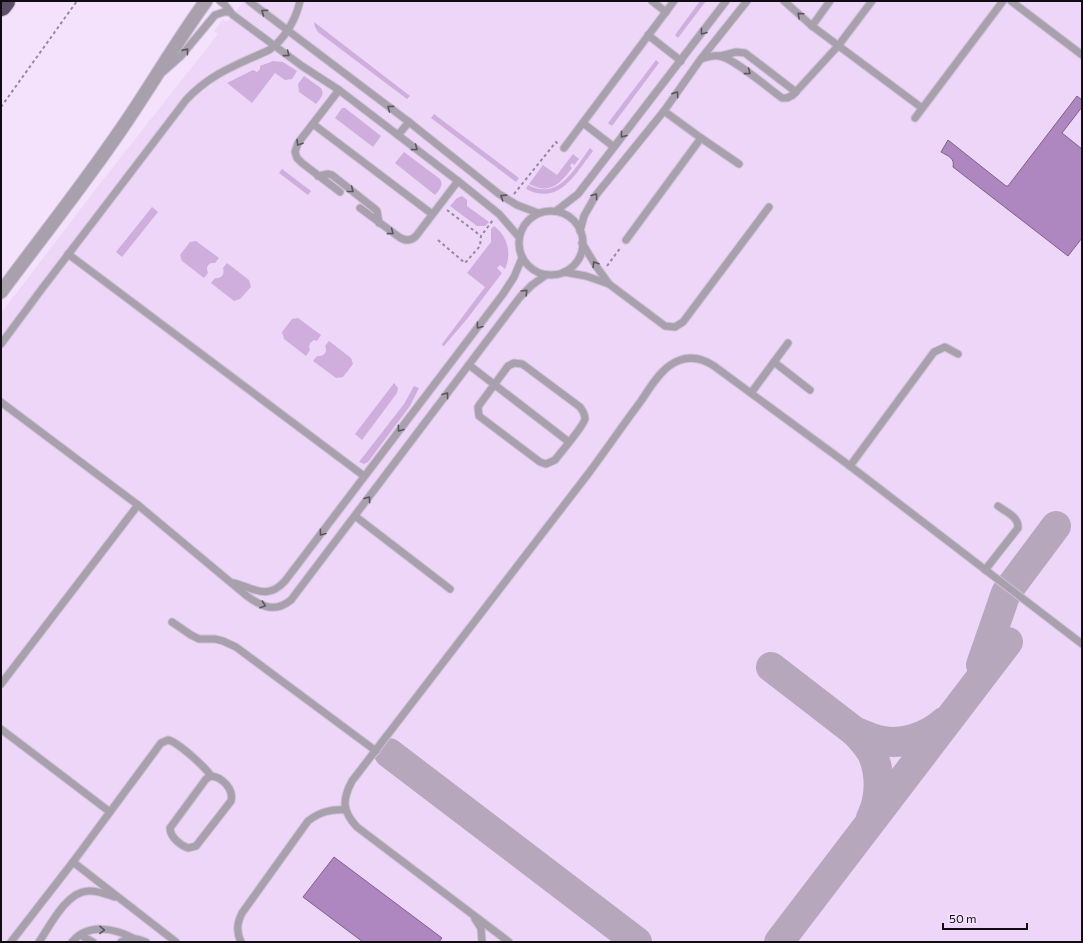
<svg xmlns="http://www.w3.org/2000/svg" width="1083" height="943" viewBox="0 0 1083 943" font-family="Commissioner,sans-serif">
	<style>
		.built { fill: #edd6f8 }
		.green { fill: #cfaede }
		.water { fill: #ae86c0; stroke: #7f618c }
		.lines { fill: none; stroke-linecap: round; stroke-linejoin: round }
		.taxiway { stroke: #b6a7bc; stroke-width: 30 }
		.lane-casing { stroke: #d0c0d8; stroke-width: 9 }
		.street-casing { stroke: #d0c0d8; stroke-width: 15 }
		.highway-casing { stroke: #d0c0d8; stroke-width: 24 }
		.path { stroke: #95889c; stroke-width: 2; stroke-dasharray: 3 3; stroke-linecap: butt }
		.lane { stroke: #a8a0ac; stroke-width: 7 }
		.street { stroke: #a8a0ac; stroke-width: 13 }
		.highway { stroke: #5e4e65; stroke-width: 22 }
		.oneway { stroke: #5c5660 }
	</style>
	<rect width="100%" height="100%" fill="#f4e2fd"/>
	<polygon class="built" points="244,1 1082,1 1082,942 1,942 1,313 102,181 218,34 214,31 223,19 227,22"/>
	<g class="green">
		<polygon points="700,1 706,1 678,38 675,35"/>
		<polygon points="314,22 410,96 407,99 318,32 315,27"/>
		<polygon points="656,60 659,63 612,126 608,123"/>
		<polygon points="273,61 283,62 297,71 292,79 285,80 275,73 252,103 227,83 253,70 257,72 260,69 260,66"/>
		<path d="M 304,76 L 321,88 C 325,95 320,99 316,104 L 299,92 L 298,84 Z"/>
		<polygon points="342,108 345,108 381,136 373,147 335,118"/>
		<polygon points="434,114 519,178 516,182 431,118"/>
		<path d="M 590,148 L 593,151 C 575,174 560,206 526,189 L 528,185 C 559,201 574,169 590,148 Z"/>
		<path d="M 404,152 L 440,179 C 444,186 439,190 435,195 L 395,163 Z"/>
		<path d="M 573,154 L 579,159 L 574,165 L 572,163 L 570,166 L 572,168 C 560,184 550,195 529,184 L 543,165 L 557,175 Z"/>
		<polygon points="282,169 311,191 308,195 279,173"/>
		<polygon points="462,196 467,200 467,206 489,222 485,226 477,226 450,206 457,198"/>
		<polygon points="152,207 158,212 122,257 116,252"/>
		<path d="M 494,226 C 508,236 512,254 505,269 L 500,265 L 497,268 L 502,273 L 467,319 L 444,346 L 443,346 L 442,344 L 485,287 L 467,273 L 491,242 L 491,229 Z"/>
		<path d="M 196,241 L 219,258 L 215,263 L 212,263 C 207,264 206,268 208,273 L 204,278 L 182,261 L 180,255 L 190,242 Z"/>
		<path d="M 227,263 L 249,280 L 251,287 L 240,299 L 234,301 L 211,283 L 215,278 C 222,279 225,274 223,268 Z"/>
		<polygon points="298,318 321,335 317,341 314,340 310,343 309,347 310,350 306,356 284,339 282,332 292,319"/>
		<path d="M 329,341 L 351,358 L 353,364 L 343,377 L 336,378 L 313,361 L 317,356 C 324,357 328,352 325,346 Z"/>
		<polygon points="394,383 398,388 397,393 362,440 355,434"/>
		<polygon points="414,386 419,388 410,406 368,462 364,464 359,462 404,404"/>
	</g>
	<g class="water">
		<path d="M 1077,96 L 1082,100 L 1082,107 L 1062,133 L 1082,149 L 1082,238 L 1068,256 L 953,167 C 955,158 948,156 941,152 L 948,140 L 1006,186 L 1008,186 Z"/>
		<polygon points="334,857 442,938 439,942 363,942 303,897"/>
	</g>
	<g class="lines">
		<g class="taxiway">
			<polyline points="981,665 1006,593 1056,526"/>
			<path d="M 771,667 L 854,731 C 861,738 867,745 872,753 C 881,773 881,798 871,818"/>
			<path d="M 854,731 C 862,734 870,738 878,740 C 901,746 927,737 944,722"/>
			<polyline points="389,753 637,942"/>
			<polyline points="779,942 1008,642"/>
		</g>
		<g class="lane-casing">
			<g id="lane">
				<path d="M 220,1 C 227,5 228,10 233,15 L 302,66 L 339,90 L 458,181 L 499,214 L 519,237"/>
				<polyline points="249,1 409,122 499,194 517,205 538,213"/>
				<polyline points="652,1 666,12"/>
				<polyline points="784,1 812,26 922,108"/>
				<polyline points="1011,1 1082,55"/>
				<polyline points="812,26 830,1"/>
				<polyline points="648,35 681,61"/>
				<polyline points="720,56 736,52 745,53 796,92"/>
				<path d="M 701,59 C 707,57 713,55 719,56 C 734,58 768,88 782,98 L 787,98 L 793,95 L 838,46 L 872,1"/>
				<polyline points="163,72 180,57 215,15 224,12 229,12"/>
				<polyline points="339,90 298,143 295,152 297,158 302,163 340,192"/>
				<polyline points="664,111 701,138 739,164"/>
				<polyline points="915,118 1003,1"/>
				<polyline points="583,123 614,147"/>
				<polyline points="313,124 432,214"/>
				<polyline points="398,135 409,122"/>
				<polyline points="564,148 674,1"/>
				<polyline points="318,176 328,174 332,175 375,209 377,211 379,223"/>
				<path d="M 360,208 L 399,237 C 405,241 411,241 416,236 L 458,181"/>
				<polyline points="556,211 578,194 726,1"/>
				<circle cx="551" cy="243" r="32"/>
				<polyline points="580,231 584,216 596,195 664,111 700,60 747,1"/>
				<polyline points="626,240 701,138"/>
				<polyline points="582,243 596,266 609,284 665,326 675,327 683,322 769,207"/>
				<polyline points="68,254 364,476"/>
				<polyline points="564,272 586,276 609,284"/>
				<path d="M 1,344 L 41,290 L 186,100 C 211,73 237,65 269,50 C 285,39 296,19 300,1"/>
				<polyline points="774,362 810,390"/>
				<path d="M 514,363 L 522,364 L 525,366 L 580,407 C 583,411 585,414 585,419 C 583,427 561,452 555,460 L 546,464 L 540,462 L 479,416 L 478,407 L 480,404 L 508,366 Z"/>
				<polyline points="469,365 569,442"/>
				<polyline points="751,393 788,343"/>
				<path d="M 1,402 L 138,505 L 247,596 C 262,607 275,613 291,600 L 520,297 L 532,285 L 546,275"/>
				<polyline points="850,466 934,352 945,347 958,354"/>
				<polyline points="355,516 450,589"/>
				<path d="M 985,570 L 1018,528 C 1019,517 1006,512 998,506"/>
				<path d="M 234,583 C 254,588 267,601 285,581 L 503,294 L 514,277 L 522,258"/>
				<polyline points="172,622 191,635 199,639 215,639 223,641 236,647 376,751"/>
				<polyline points="1,684 138,505"/>
				<polyline points="1,729 110,812"/>
				<path d="M 211,776 C 222,777 234,789 231,801 L 196,846 L 188,848 C 180,845 170,837 170,828 L 206,779 Z"/>
				<polyline points="73,862 176,942"/>
				<polyline points="475,919 481,928 482,942"/>
				<polyline points="80,935 93,942"/>
				<path d="M 11,942 L 73,862 L 161,743 L 168,740 C 178,742 205,767 211,776"/>
				<path d="M 39,942 C 50,926 66,892 88,891 C 97,890 106,894 115,897"/>
				<path d="M 72,942 C 88,923 114,928 133,938"/>
				<path d="M 121,942 C 130,937 137,938 146,942"/>
				<path d="M 241,942 C 236,931 237,923 242,913 L 308,821 C 320,812 330,809 346,810"/>
				<path d="M 509,942 L 357,827 C 342,811 342,800 352,781 C 431,679 510,577 588,474 C 606,450 623,425 641,401 C 649,389 658,374 669,366 C 684,355 699,356 714,366 L 850,466 L 1082,644"/>
			</g>
		</g>
		<g class="street-casing">
			<path id="street" d="M 1,292 C 41,238 84,184 122,128 C 151,86 176,42 206,1"/>
		</g>
		<g class="highway-casing">
			<polyline id="highway" points="1,5 4,1"/>
		</g>
		<g class="path">
			<polyline points="1,107 77,1"/>
			<polyline points="514,194 556,142 558,144"/>
			<polyline points="447,210 481,236"/>
			<polyline points="438,240 465,263 480,246 481,236 493,220"/>
			<polyline points="607,266 621,247"/>
		</g>
		<use href="#lane" class="lane"/>
		<use href="#street" class="street"/>
		<use href="#highway" class="highway"/>
	</g>
	<defs><path id="oneway-chevron" d="M-2-3.5L2.5 0L-2 3.5" fill="none" stroke-width="1.6" stroke-linecap="round" stroke-linejoin="round"/></defs>
	<g class="oneway">
		<use href="#oneway-chevron" transform="translate(264 12) rotate(-144)"/>
		<use href="#oneway-chevron" transform="translate(800 15) rotate(-138)"/>
		<use href="#oneway-chevron" transform="translate(703 32) rotate(127)"/>
		<use href="#oneway-chevron" transform="translate(186 51) rotate(-51)"/>
		<use href="#oneway-chevron" transform="translate(287 54) rotate(37)"/>
		<use href="#oneway-chevron" transform="translate(748 72) rotate(37)"/>
		<use href="#oneway-chevron" transform="translate(676 94) rotate(-55)"/>
		<use href="#oneway-chevron" transform="translate(390 108) rotate(-143)"/>
		<use href="#oneway-chevron" transform="translate(623 135) rotate(128)"/>
		<use href="#oneway-chevron" transform="translate(299 143) rotate(122)"/>
		<use href="#oneway-chevron" transform="translate(415 148) rotate(37)"/>
		<use href="#oneway-chevron" transform="translate(351 190) rotate(38)"/>
		<use href="#oneway-chevron" transform="translate(595 196) rotate(-54)"/>
		<use href="#oneway-chevron" transform="translate(503 197) rotate(-147)"/>
		<use href="#oneway-chevron" transform="translate(391 232) rotate(37)"/>
		<use href="#oneway-chevron" transform="translate(595 264) rotate(-122)"/>
		<use href="#oneway-chevron" transform="translate(525 292) rotate(-46)"/>
		<use href="#oneway-chevron" transform="translate(479 326) rotate(127)"/>
		<use href="#oneway-chevron" transform="translate(446 395) rotate(-53)"/>
		<use href="#oneway-chevron" transform="translate(400 429) rotate(127)"/>
		<use href="#oneway-chevron" transform="translate(368 499) rotate(-53)"/>
		<use href="#oneway-chevron" transform="translate(322 533) rotate(127)"/>
		<use href="#oneway-chevron" transform="translate(263 605) rotate(19)"/>
		<use href="#oneway-chevron" transform="translate(102 930) rotate(1)"/>
	</g>
	<rect width="1083" height="943" fill="none" stroke="#110b13" stroke-width="4"/>
	<path d="M943 923v6h84v-6" fill="none" stroke="#110b13" stroke-width="2"/>
	<text x="949" y="923" font-size="12" fill="#110b13" stroke="#f4e2fd" stroke-width="3" paint-order="stroke">50 m</text>
</svg>
